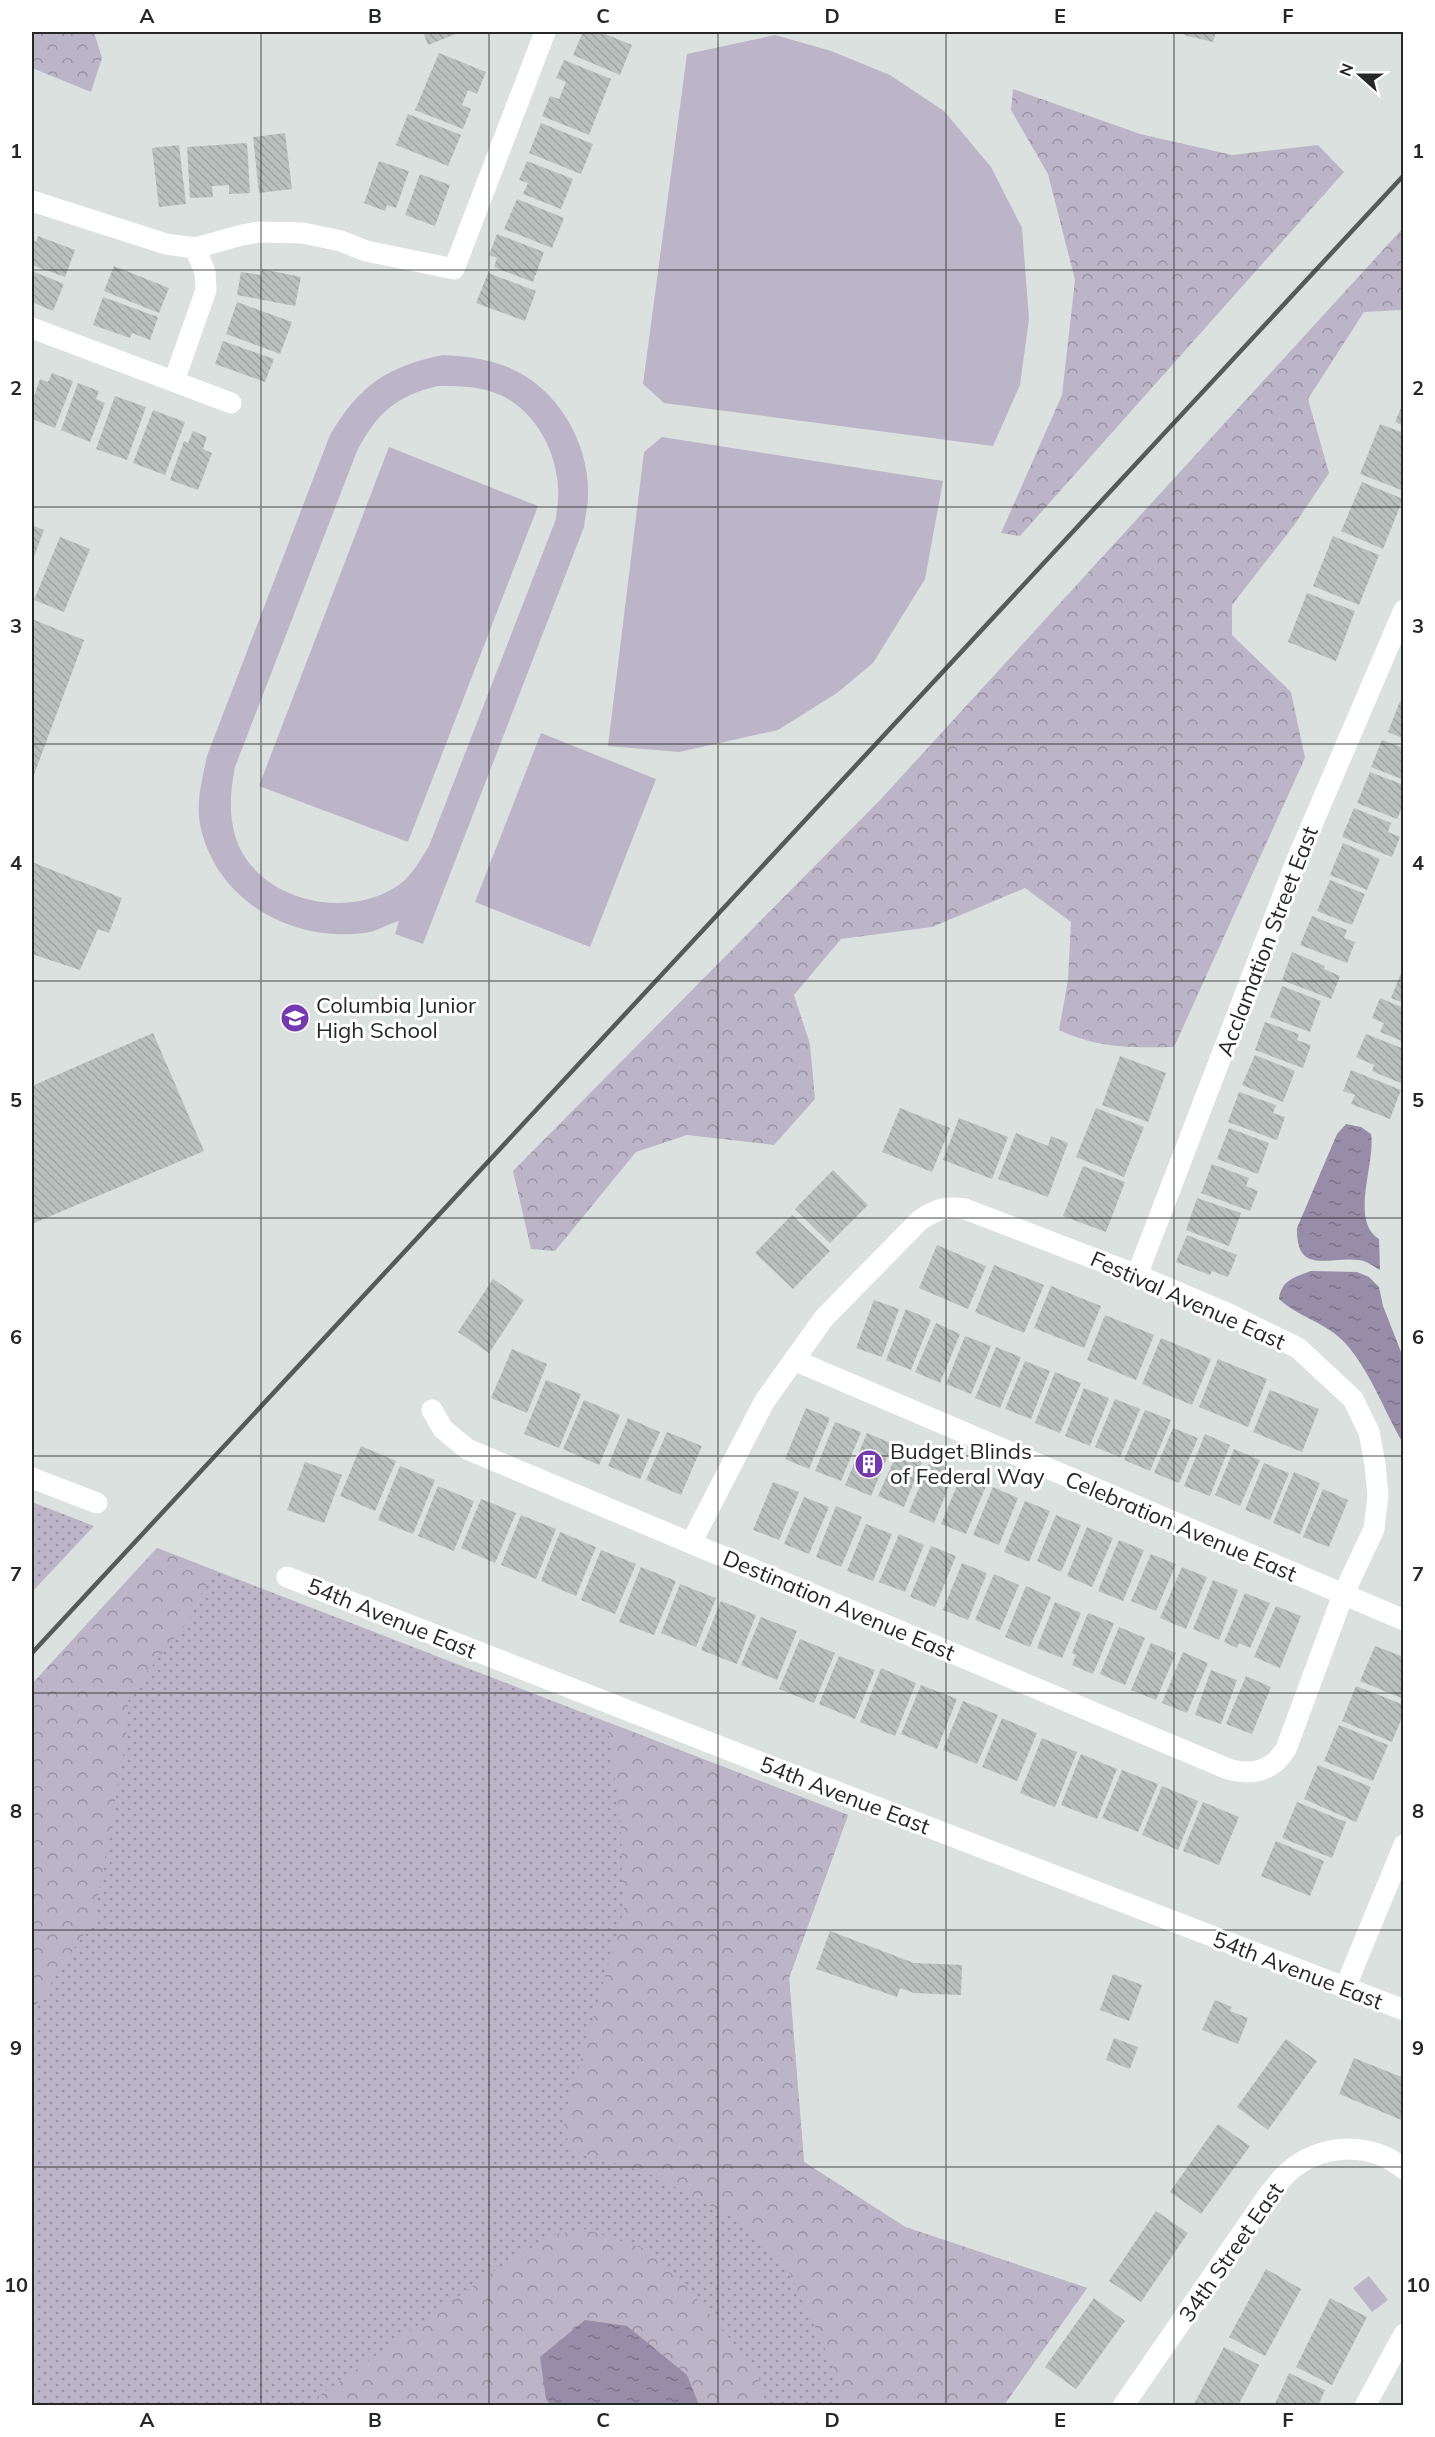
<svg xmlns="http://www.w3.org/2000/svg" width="1435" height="2437" viewBox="0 0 1435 2437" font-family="Mulish,sans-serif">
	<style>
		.green { fill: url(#green-dots) }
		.forest { fill: url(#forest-crowns) }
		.pitch { fill: #bcb5c7; fill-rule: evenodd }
		.water { fill: url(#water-ripples) }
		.building { fill: url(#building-back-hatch) }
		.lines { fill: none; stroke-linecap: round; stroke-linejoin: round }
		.street { stroke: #fff; stroke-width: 21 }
		.rail { stroke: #565a58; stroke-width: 4.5 }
		.grid { fill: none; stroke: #262827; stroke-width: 1.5; stroke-opacity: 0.55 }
		.labels { text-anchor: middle; stroke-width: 6; stroke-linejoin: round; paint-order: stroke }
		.street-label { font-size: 22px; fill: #262827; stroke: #fff }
		.poi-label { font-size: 22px; fill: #262827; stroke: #fff; text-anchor: start }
		.neatline { fill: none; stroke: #262827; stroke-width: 2 }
		.grid-label { font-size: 20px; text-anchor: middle; font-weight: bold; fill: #262827 }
	</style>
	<defs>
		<pattern id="green-dots" width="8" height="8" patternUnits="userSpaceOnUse" patternTransform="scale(1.5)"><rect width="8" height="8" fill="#bcb5c7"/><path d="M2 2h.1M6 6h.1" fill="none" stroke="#9993a2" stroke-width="1.8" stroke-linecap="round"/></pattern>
		<pattern id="forest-crowns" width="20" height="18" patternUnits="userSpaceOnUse" patternTransform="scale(1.5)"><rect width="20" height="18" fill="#bcb5c7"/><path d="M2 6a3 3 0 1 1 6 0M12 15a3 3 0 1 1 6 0" fill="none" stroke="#9993a2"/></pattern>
		<pattern id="water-ripples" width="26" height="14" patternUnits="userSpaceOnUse" patternTransform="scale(1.5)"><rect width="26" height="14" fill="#988da8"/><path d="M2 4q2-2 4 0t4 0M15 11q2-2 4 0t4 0" fill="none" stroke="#7c7389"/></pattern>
		<pattern id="building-back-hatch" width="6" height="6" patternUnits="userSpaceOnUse" patternTransform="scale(1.5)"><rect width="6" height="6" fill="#bac0be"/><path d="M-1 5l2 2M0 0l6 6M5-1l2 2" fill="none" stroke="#a0a5a3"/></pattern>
	</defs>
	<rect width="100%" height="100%" fill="#dbe1df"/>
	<g class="green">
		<polygon points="32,1502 94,1526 32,1592"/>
		<polygon points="157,1548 848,1815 789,1978 804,2162 905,2227 1087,2288 1004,2405 32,2405 32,1684"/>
	</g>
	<g class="forest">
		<polygon points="32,32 94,32 102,58 91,92 32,68"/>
		<polygon points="1013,89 1140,134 1232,155 1318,145 1344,172 1020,536 1001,533 1062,395 1075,280 1048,174 1011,110"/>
		<path d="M 1403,228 L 1403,312 L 1402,310 L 1364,312 L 1308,399 L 1329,473 L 1295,524 L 1232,605 L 1232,635 L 1291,692 L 1305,758 L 1174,1047 C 1133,1048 1096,1048 1059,1030 L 1068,980 L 1071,922 L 1025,888 L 932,927 L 841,939 L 794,995 L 810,1044 L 815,1099 L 774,1145 L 687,1135 L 636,1152 L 555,1251 L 531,1249 L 513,1171 L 881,799 Z"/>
		<polygon points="157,1548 213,1570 188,1621 129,1694 126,1739 94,1919 32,2011 32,1684"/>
		<polygon points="607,1722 848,1815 789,1978 804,2162 905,2227 1087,2288 1004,2405 841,2405 838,2377 784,2261 732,2217 652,2175 570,2149 563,2121 624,1911 620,1814"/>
		<polygon points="584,2229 651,2251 684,2284 757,2371 766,2405 699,2405 687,2375 546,2399 551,2405 305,2406 491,2273 552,2235"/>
	</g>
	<g class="pitch">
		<polygon points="775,35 831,51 890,75 944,111 991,167 1022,228 1029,319 1020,385 993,446 664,403 643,384 687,54"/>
		<path d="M 443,355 C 463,356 482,358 502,365 C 554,382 590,441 588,495 C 588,506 585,517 584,527 L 423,944 L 395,934 L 399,921 C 388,924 376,932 364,933 C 293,942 219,903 201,829 C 195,805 202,780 207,756 L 330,435 C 360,385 386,367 443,355 ZM 438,386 C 456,386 472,386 489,391 C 530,402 556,447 558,487 C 559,497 557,508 556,519 L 429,846 C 419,862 410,879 394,888 C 344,919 262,901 238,844 C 228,819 230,792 235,767 L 357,451 C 377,413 396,396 438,386 Z"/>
		<polygon points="662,437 943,481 925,579 873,663 837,693 778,730 679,752 608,746 644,452"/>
		<polygon points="389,447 538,506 408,842 259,786"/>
		<polygon points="541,733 656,779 590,947 475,902"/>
		<polygon points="1369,2276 1388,2300 1372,2312 1353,2288"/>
	</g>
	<g class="water">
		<path d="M 1346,1124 L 1361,1127 L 1371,1134 C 1376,1163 1349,1220 1379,1239 L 1380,1270 C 1373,1266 1367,1261 1359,1260 C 1329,1256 1296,1276 1297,1228 L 1337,1134 Z"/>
		<path d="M 1311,1271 L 1357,1272 L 1369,1277 L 1379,1287 L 1383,1306 L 1403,1357 L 1403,1443 C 1385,1413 1367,1363 1341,1339 C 1323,1322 1297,1316 1279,1299 C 1281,1281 1294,1277 1311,1271 Z"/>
		<polygon points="585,2320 627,2326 687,2375 699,2405 551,2405 546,2399 540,2357"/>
	</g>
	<g class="building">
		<polygon points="423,32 461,32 428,45"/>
		<polygon points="583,32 600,32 632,45 620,75 573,55"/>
		<polygon points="1185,32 1216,32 1213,42 1184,35"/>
		<polygon points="439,53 486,72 477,94 468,90 462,105 471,109 463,129 415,110"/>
		<polygon points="564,60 611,79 589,135 542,116 550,96 559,99 566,82 556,78"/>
		<polygon points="408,114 461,135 448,166 396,145"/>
		<polygon points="541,123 593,144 581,174 529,153"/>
		<polygon points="285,133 292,189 259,193 253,137"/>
		<polygon points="247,143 250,193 229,194 229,185 212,186 213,197 190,198 187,147"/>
		<polygon points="179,145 186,204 159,207 152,148"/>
		<polygon points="379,161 409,171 396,208 387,205 385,211 364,203"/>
		<polygon points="527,161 573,179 561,209 523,194 528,183 519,180"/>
		<polygon points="420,174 450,185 435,226 405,215"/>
		<polygon points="517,199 564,218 552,248 504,229"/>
		<polygon points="497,234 544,252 533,282 494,267 497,258 489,255"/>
		<polygon points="38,236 75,250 65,277 32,265 32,240 36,242"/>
		<polygon points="114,266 169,288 159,313 104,291"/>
		<polygon points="262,269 301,277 295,306 237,295 241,272 261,275"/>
		<polygon points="32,271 64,284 53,311 32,302"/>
		<polygon points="488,273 536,291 525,321 476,303"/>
		<polygon points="103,297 158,317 150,340 132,333 130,338 93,325"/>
		<polygon points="237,302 292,322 280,354 226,334"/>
		<polygon points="223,341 274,359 265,382 215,364"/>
		<polygon points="52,373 73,381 55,428 32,419 32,402 40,379 48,382"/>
		<polygon points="78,383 99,391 96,399 105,403 90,442 61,430"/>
		<polygon points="115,396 146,407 127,460 96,449"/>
		<polygon points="1404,401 1404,426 1395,422"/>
		<polygon points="153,410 185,422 165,475 133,463"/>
		<polygon points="1380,424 1404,433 1404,491 1360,474"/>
		<polygon points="193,431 207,437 203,449 212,453 198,490 170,480 184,441 188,443"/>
		<polygon points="1362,482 1403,499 1383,549 1341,531"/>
		<polygon points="32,525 44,530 32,562"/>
		<polygon points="1333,536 1379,555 1359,605 1313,586"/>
		<polygon points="60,537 90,549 64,612 34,600"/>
		<polygon points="1307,593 1355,611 1336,661 1288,642"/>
		<polygon points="32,619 84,640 32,780"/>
		<polygon points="1400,701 1404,703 1404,739 1388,732"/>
		<polygon points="1382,740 1404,748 1404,780 1371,767"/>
		<polygon points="1370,772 1404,785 1404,803 1397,819 1357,803"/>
		<polygon points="1354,808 1391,823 1388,832 1400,837 1392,857 1342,837"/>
		<polygon points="1343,843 1380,859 1367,890 1330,875"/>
		<polygon points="32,862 122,898 109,933 98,929 80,970 32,954"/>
		<polygon points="1330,880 1365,894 1352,925 1317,911"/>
		<polygon points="1312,916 1347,930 1344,938 1355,942 1347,963 1300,945"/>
		<polygon points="1292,952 1325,966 1324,969 1340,976 1331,999 1282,980"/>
		<polygon points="1403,968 1404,968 1404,1003 1391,998"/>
		<polygon points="1282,986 1321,1001 1310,1032 1270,1017"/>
		<polygon points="1380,998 1404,1008 1404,1042 1380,1032 1384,1023 1372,1018"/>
		<polygon points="1265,1022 1299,1034 1297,1040 1311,1045 1303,1068 1255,1050"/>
		<polygon points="153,1033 204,1151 32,1224 32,1086"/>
		<polygon points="1366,1034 1404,1049 1403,1084 1372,1071 1374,1065 1356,1057"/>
		<polygon points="1255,1055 1295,1071 1283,1102 1242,1085"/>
		<polygon points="1120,1056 1166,1073 1148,1122 1102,1105"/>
		<polygon points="1351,1070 1401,1090 1390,1119 1351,1104 1355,1095 1343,1091"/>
		<polygon points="1239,1092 1276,1105 1273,1113 1285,1117 1277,1140 1228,1122"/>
		<polygon points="900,1108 950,1128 932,1172 882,1152"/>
		<polygon points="1096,1108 1144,1127 1124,1177 1076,1157"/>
		<polygon points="959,1118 1008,1137 992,1179 943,1160"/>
		<polygon points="1229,1128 1269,1143 1258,1174 1217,1159"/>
		<polygon points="1016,1133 1048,1146 1051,1136 1068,1143 1048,1197 998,1179"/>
		<polygon points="1212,1164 1249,1178 1246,1186 1258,1191 1250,1211 1201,1193"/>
		<polygon points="1083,1166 1125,1182 1106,1232 1063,1216"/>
		<polygon points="833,1170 868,1205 830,1243 795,1209"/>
		<polygon points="1197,1198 1241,1213 1229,1246 1186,1230"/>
		<polygon points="792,1215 830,1251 793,1289 755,1253"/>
		<polygon points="1187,1235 1237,1255 1228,1277 1212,1271 1210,1275 1176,1262"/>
		<polygon points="937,1245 986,1266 968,1309 919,1288"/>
		<polygon points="994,1265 1044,1285 1024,1333 975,1312"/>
		<polygon points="493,1279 524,1300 489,1353 458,1332"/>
		<polygon points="1051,1286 1101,1306 1084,1348 1034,1328"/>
		<polygon points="874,1300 899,1309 882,1357 856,1348"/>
		<polygon points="906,1309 931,1320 911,1370 886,1360"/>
		<polygon points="1105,1315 1154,1335 1136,1380 1087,1360"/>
		<polygon points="936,1323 960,1334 940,1383 915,1372"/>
		<polygon points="965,1336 991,1346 971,1394 946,1384"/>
		<polygon points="1161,1338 1211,1359 1192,1405 1142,1384"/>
		<polygon points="996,1347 1021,1357 1000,1408 975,1398"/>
		<polygon points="512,1349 547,1364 527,1413 491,1398"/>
		<polygon points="1218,1359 1267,1379 1248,1427 1199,1407"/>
		<polygon points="1025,1361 1050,1371 1031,1419 1005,1409"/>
		<polygon points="1055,1372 1081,1383 1060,1433 1035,1423"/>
		<polygon points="546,1380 581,1394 559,1448 524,1434"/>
		<polygon points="1084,1388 1109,1398 1090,1446 1065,1436"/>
		<polygon points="1270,1390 1319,1409 1302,1452 1253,1432"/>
		<polygon points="1115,1399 1140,1409 1120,1457 1095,1447"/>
		<polygon points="584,1400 620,1415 599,1465 563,1449"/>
		<polygon points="806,1408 830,1418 809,1469 785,1459"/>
		<polygon points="1145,1410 1171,1420 1150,1471 1124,1460"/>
		<polygon points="628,1418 660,1432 640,1479 608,1466"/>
		<polygon points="835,1422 861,1432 841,1481 815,1471"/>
		<polygon points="1173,1428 1198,1438 1179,1483 1154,1473"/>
		<polygon points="667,1432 702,1446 681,1495 646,1480"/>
		<polygon points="867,1433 893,1444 871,1496 845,1485"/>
		<polygon points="1205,1434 1230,1445 1210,1496 1184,1486"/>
		<polygon points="361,1446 396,1461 375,1511 340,1496"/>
		<polygon points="899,1449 923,1459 904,1507 878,1496"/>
		<polygon points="1234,1449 1260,1460 1240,1506 1215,1495"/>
		<polygon points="930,1461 955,1471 934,1523 909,1512"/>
		<polygon points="305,1462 342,1475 324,1523 287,1510"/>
		<polygon points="1264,1463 1289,1473 1270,1520 1245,1510"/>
		<polygon points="400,1466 435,1480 413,1534 378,1520"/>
		<polygon points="1294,1472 1320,1483 1300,1534 1273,1523"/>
		<polygon points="961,1476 986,1486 966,1534 941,1524"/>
		<polygon points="773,1482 799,1492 779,1540 753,1530"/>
		<polygon points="438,1486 474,1501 454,1551 418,1536"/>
		<polygon points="993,1487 1018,1498 999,1545 973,1535"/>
		<polygon points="1323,1489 1348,1500 1329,1547 1303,1537"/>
		<polygon points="804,1497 829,1507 809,1554 784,1544"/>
		<polygon points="481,1499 516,1513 495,1563 461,1548"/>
		<polygon points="1025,1501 1050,1511 1029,1562 1004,1552"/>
		<polygon points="836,1506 862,1517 841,1567 816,1557"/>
		<polygon points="521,1515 556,1529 536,1579 501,1565"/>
		<polygon points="1056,1515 1081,1525 1061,1572 1037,1561"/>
		<polygon points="866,1524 892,1534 873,1581 847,1571"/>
		<polygon points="1087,1527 1113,1538 1092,1587 1067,1576"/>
		<polygon points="560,1532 596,1547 576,1596 541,1581"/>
		<polygon points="899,1534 924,1545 905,1592 879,1582"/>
		<polygon points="1119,1540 1144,1550 1123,1601 1098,1591"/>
		<polygon points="931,1546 956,1556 935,1607 910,1597"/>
		<polygon points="601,1550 636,1564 615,1614 581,1600"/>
		<polygon points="1151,1554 1176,1564 1156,1611 1131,1601"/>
		<polygon points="962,1563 987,1573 968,1620 943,1610"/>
		<polygon points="641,1567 676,1581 654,1635 619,1622"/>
		<polygon points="1182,1567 1207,1577 1186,1629 1160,1618"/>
		<polygon points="994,1574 1019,1585 1000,1630 975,1620"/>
		<polygon points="1213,1580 1238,1590 1219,1640 1193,1629"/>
		<polygon points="680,1584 716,1598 696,1647 661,1633"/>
		<polygon points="1026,1586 1051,1597 1030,1647 1005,1637"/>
		<polygon points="1245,1593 1270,1603 1250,1648 1239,1643 1237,1648 1224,1642"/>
		<polygon points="721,1601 756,1615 737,1664 701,1650"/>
		<polygon points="1055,1602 1081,1613 1062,1658 1037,1648"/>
		<polygon points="1276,1606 1301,1616 1280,1668 1254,1657"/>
		<polygon points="1088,1613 1114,1623 1093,1674 1072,1665 1076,1655 1072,1653"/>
		<polygon points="761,1617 797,1631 777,1680 741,1665"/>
		<polygon points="1119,1627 1145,1638 1125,1685 1100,1674"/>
		<polygon points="800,1639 835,1653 814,1703 779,1689"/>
		<polygon points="1151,1643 1176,1653 1156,1700 1131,1690"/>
		<polygon points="1375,1646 1404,1657 1404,1699 1360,1681"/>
		<polygon points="1183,1652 1208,1663 1187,1713 1162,1703"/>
		<polygon points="839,1656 875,1670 855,1719 819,1704"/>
		<polygon points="881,1668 916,1683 895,1736 860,1722"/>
		<polygon points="1211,1670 1237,1680 1221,1724 1195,1715"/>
		<polygon points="1246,1676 1271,1687 1252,1734 1226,1724"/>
		<polygon points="921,1685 957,1699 937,1749 901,1734"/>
		<polygon points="1356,1686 1404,1705 1404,1712 1392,1742 1342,1721"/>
		<polygon points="963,1701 998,1715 977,1764 943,1750"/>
		<polygon points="1002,1718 1037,1733 1017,1781 982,1767"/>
		<polygon points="1339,1725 1388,1745 1373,1781 1324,1761"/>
		<polygon points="1042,1738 1077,1752 1055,1807 1020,1793"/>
		<polygon points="1081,1754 1117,1769 1097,1819 1061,1805"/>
		<polygon points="1318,1765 1371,1787 1356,1822 1304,1799"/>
		<polygon points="1122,1770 1158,1784 1138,1832 1102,1818"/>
		<polygon points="1162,1786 1198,1801 1178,1850 1142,1835"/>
		<polygon points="1203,1802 1239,1817 1219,1865 1183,1851"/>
		<polygon points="1297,1802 1346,1822 1332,1858 1282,1838"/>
		<polygon points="1276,1841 1324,1861 1310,1896 1261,1876"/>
		<polygon points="830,1931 914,1963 962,1965 961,1995 914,1993 900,1988 897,1997 816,1969"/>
		<polygon points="1113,1974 1142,1985 1129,2021 1100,2010"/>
		<polygon points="1215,2000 1232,2007 1230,2011 1248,2018 1238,2044 1202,2030"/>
		<polygon points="1114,2038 1138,2047 1130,2069 1106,2060"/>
		<polygon points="1286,2039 1317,2061 1268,2130 1237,2107"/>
		<polygon points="1354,2058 1404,2078 1404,2121 1339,2094"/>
		<polygon points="1218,2124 1250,2146 1201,2214 1170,2192"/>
		<polygon points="1156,2211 1188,2233 1141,2302 1109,2281"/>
		<polygon points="1266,2269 1301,2289 1265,2356 1229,2337"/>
		<polygon points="1094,2298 1125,2321 1076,2389 1045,2367"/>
		<polygon points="1330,2298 1367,2317 1332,2385 1296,2367"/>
		<polygon points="1224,2347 1259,2365 1238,2406 1193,2406"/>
		<polygon points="1289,2373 1325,2390 1318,2406 1274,2406"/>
	</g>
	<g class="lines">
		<g class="street">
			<polyline points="32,201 166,244 195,248 242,235 259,232 303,233 341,241 366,251 454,269 545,32"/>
			<polyline points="32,328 231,403"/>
			<polyline points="174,381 206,290 205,272 195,248"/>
			<polyline points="1137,1275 1296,862 1404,610"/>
			<polyline points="794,1360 1404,1620"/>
			<path d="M 432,1410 L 443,1429 L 467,1449 L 1228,1769 C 1253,1776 1272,1771 1286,1749 L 1343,1595 L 1374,1529 L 1378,1496 L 1375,1464 L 1369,1432 L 1353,1399 L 1298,1348 L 1231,1315 L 1137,1275 L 965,1209 C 945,1206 937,1209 920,1220 L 824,1318 L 764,1402 L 691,1543"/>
			<polyline points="32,1478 97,1503"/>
			<polyline points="287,1577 762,1763 1404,2010"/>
			<polyline points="1345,1988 1404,1845"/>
			<path d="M 1123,2406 L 1269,2194 C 1275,2187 1281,2179 1287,2173 C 1319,2144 1370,2140 1404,2169"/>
			<polyline points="1365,2406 1404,2334"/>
		</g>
		<polyline class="rail" points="32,1653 1404,175"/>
	</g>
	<path class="grid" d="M 261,32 L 261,2406M 489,32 L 489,2406M 718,32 L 718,2406M 946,32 L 946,2406M 1174,32 L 1174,2406M 32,270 L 1404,270M 32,507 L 1404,507M 32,744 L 1404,744M 32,981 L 1404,981M 32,1218 L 1404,1218M 32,1456 L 1404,1456M 32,1693 L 1404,1693M 32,1930 L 1404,1930M 32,2167 L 1404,2167"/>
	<defs>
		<g id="school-disc" transform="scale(1.5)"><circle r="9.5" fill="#7539af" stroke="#fff"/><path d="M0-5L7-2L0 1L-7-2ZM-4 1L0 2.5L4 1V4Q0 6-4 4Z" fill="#fff"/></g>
		<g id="building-disc" transform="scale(1.5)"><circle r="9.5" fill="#7539af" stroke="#fff"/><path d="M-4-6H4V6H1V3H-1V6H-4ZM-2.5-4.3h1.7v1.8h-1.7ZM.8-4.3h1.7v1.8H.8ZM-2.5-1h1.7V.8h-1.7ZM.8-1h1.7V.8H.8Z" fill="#fff"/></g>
	</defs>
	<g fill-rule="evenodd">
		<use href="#school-disc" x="295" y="1018"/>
		<use href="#building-disc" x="869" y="1464"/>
	</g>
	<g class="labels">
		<g class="street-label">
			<text transform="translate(1267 941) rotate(-69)" y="8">Acclamation Street East</text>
			<text transform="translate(1188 1300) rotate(24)" y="8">Festival Avenue East</text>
			<text transform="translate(1181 1526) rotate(23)" y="8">Celebration Avenue East</text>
			<text transform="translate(839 1605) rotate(23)" y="8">Destination Avenue East</text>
			<text transform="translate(392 1618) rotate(22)" y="8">54th Avenue East</text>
			<text transform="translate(845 1795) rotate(21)" y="8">54th Avenue East</text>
			<text transform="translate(1298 1970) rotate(21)" y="8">54th Avenue East</text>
			<text transform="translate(1231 2252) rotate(-55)" y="8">34th Street East</text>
		</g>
		<g class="poi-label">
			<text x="316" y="1013">Columbia Junior<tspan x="316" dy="25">High School</tspan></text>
			<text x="890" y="1459">Budget Blinds<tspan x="890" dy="25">of Federal Way</tspan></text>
		</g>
	</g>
	<rect width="1435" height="2437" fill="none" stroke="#ffffff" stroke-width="66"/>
	<g transform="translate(1360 75) rotate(291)" stroke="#ffffff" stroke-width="4.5" paint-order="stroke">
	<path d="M0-4.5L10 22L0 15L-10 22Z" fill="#262827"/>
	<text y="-9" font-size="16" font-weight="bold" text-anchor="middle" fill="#262827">N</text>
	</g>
	<rect x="33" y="33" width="1369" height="2371" class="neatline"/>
	<g class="grid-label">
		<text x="147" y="23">A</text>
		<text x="375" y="23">B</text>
		<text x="603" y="23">C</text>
		<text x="832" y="23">D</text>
		<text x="1060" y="23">E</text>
		<text x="1288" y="23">F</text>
		<text x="16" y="158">1</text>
		<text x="1418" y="158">1</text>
		<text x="16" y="395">2</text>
		<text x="1418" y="395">2</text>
		<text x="16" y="633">3</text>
		<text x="1418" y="633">3</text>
		<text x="16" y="870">4</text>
		<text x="1418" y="870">4</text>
		<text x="16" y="1107">5</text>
		<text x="1418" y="1107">5</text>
		<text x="16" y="1344">6</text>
		<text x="1418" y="1344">6</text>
		<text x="16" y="1581">7</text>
		<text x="1418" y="1581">7</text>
		<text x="16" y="1818">8</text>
		<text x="1418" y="1818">8</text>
		<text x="16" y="2055">9</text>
		<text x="1418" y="2055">9</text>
		<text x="16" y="2292">10</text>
		<text x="1418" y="2292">10</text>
		<text x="147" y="2427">A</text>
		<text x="375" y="2427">B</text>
		<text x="603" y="2427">C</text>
		<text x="832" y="2427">D</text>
		<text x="1060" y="2427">E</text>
		<text x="1288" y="2427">F</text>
	</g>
</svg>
